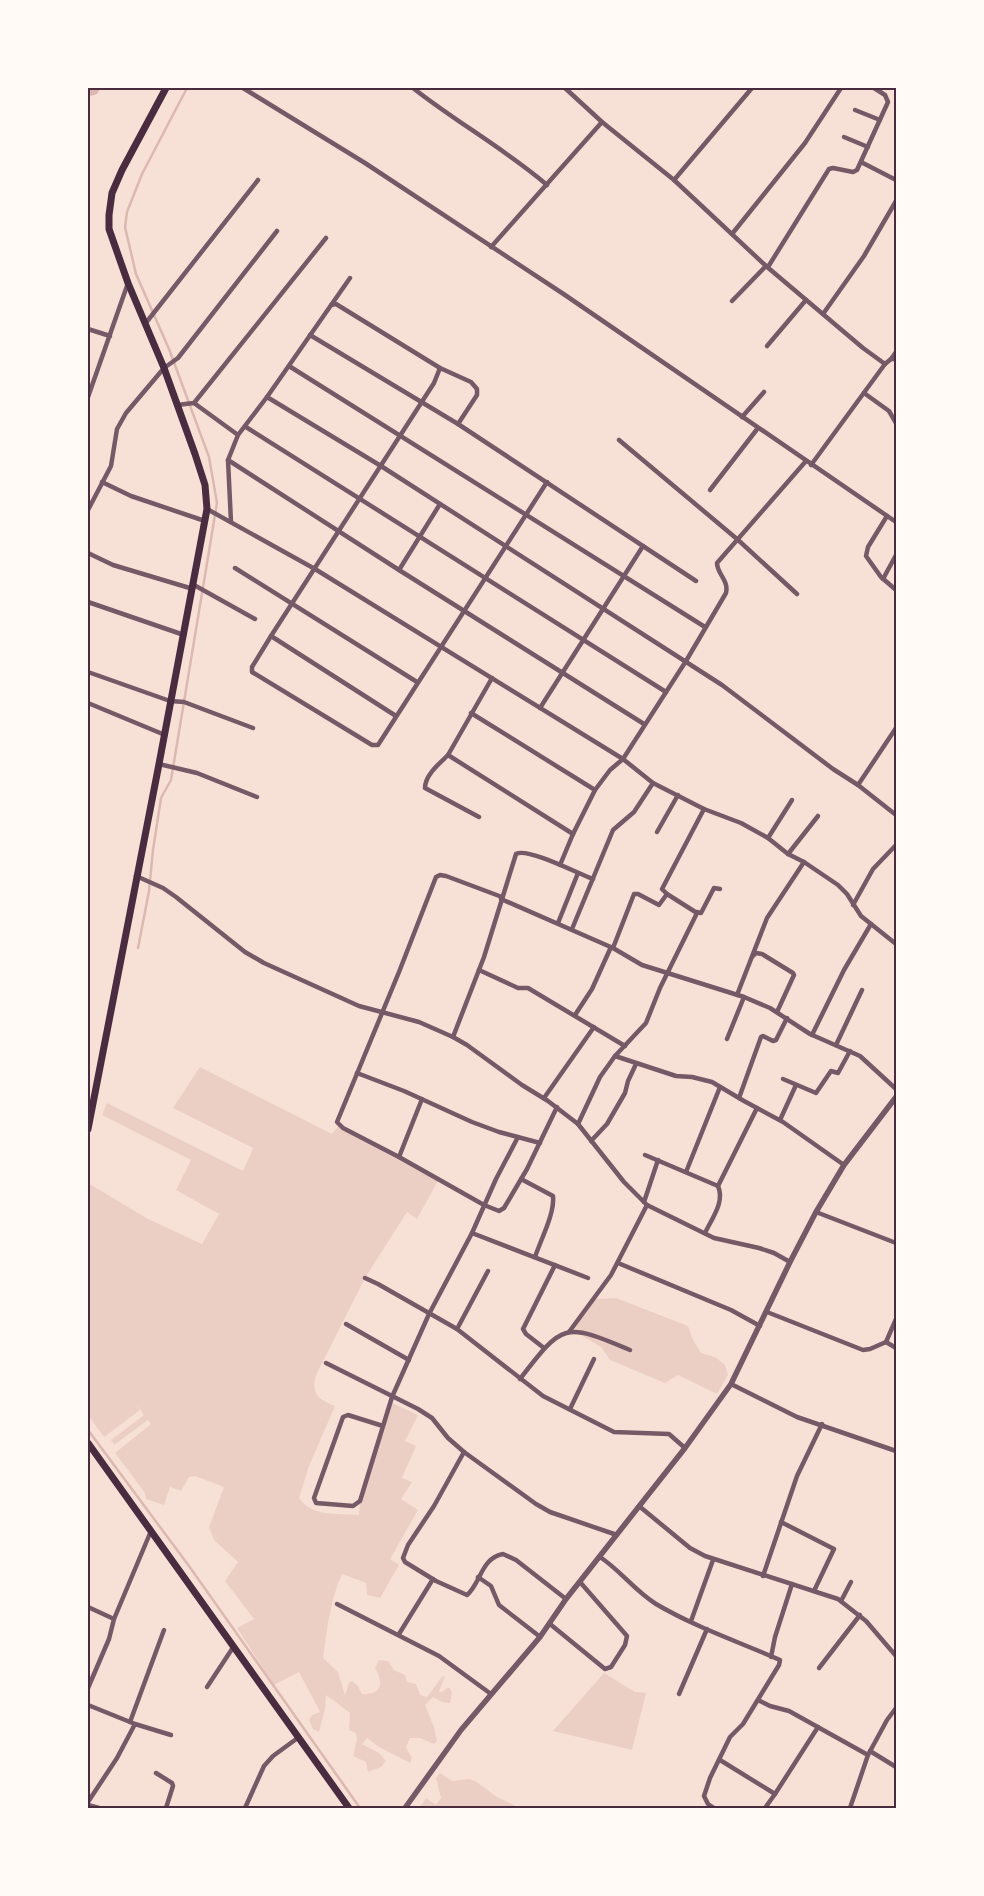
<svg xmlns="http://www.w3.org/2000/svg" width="984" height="1896" viewBox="0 0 984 1896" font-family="Helvetica,sans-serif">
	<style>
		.green { fill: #ebcfc5 }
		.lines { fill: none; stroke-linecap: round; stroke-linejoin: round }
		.stream { stroke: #dcb8b0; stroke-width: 2.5 }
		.river { stroke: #dcb8b0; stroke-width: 15 }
		.minor { stroke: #755966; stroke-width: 4.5 }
		.tertiary { stroke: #755966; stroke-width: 5.5 }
		.primary { stroke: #4a2c40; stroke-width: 7 }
		.neatline { fill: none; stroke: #4a2c40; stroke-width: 2 }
	</style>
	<rect width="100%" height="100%" fill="#f7e1d7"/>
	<g class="green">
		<path d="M 200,1067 L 332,1134 L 339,1125 L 439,1179 L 417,1219 L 407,1212 L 365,1278 L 316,1375 C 311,1395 318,1399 335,1406 L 309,1466 L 299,1498 C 312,1517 337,1513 359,1515 L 360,1501 L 390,1402 L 418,1415 L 405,1441 L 416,1446 L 402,1478 L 412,1482 L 401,1499 L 418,1510 L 390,1559 L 399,1565 L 380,1598 L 367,1595 L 366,1583 L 342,1574 C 330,1601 327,1630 323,1658 L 338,1672 L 345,1695 L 349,1683 L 352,1681 L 358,1686 L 362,1694 C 382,1695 384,1683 375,1668 L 379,1660 L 388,1661 L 394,1670 L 405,1675 L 407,1682 L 416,1684 L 420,1695 L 427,1697 L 442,1677 L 445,1676 L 439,1692 L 442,1692 L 447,1688 L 450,1688 L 452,1693 L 450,1703 L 442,1702 L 433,1697 L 425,1705 L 434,1727 L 437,1741 L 434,1744 L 420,1738 L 410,1738 L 406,1747 L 412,1758 L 410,1763 L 379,1747 L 367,1738 L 362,1744 L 379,1753 L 386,1761 L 381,1767 L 368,1772 L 366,1762 L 353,1756 L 357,1740 L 356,1733 L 349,1730 L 350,1713 L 326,1695 L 325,1709 L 319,1732 L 313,1729 L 309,1720 L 312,1715 L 320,1712 L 299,1672 L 274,1685 L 237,1628 L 254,1619 L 225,1581 L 238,1562 L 214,1540 L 209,1527 L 224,1487 L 195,1476 L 189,1477 L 181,1491 L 170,1487 L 164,1505 L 146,1499 L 145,1493 L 115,1453 L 151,1424 L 148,1420 L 114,1445 L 111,1440 L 144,1415 L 133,1399 L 140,1410 L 104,1437 L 88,1415 L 88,1183 L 148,1219 L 202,1244 L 219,1214 L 176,1190 L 191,1160 L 102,1115 L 107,1103 L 243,1171 L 253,1148 L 173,1108 Z"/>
		<polygon points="616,1298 688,1326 693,1340 701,1353 715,1357 725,1365 728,1375 717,1394 678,1375 665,1383 610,1360 601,1347 574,1331 581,1314 596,1299"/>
		<polygon points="604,1673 635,1692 646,1693 632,1750 553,1731"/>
		<polygon points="440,1773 452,1781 469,1779 475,1781 497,1797 518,1807 517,1808 419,1808 426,1798 436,1805 441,1798 436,1778"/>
	</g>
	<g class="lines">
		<g class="stream">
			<polyline points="138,948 149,891 153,850 161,798 171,780 217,503 209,457 169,349 136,274 125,227 127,212 142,174 187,88"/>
			<polyline points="88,1430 189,1566 360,1808"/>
		</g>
		<polyline class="river" points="88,88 92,88"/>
		<g class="minor">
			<polyline points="243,88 365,163 565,295 896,522"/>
			<path d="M 413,88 C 456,122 505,149 547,185"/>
			<polyline points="565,88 602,122 674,180 766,266 863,348 885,364"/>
			<polyline points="855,110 880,120"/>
			<polyline points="844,137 868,147"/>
			<polyline points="861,162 896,180"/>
			<polyline points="674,180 752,88"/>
			<polyline points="732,234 805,143 841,88"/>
			<polyline points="491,247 602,122"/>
			<polyline points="768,267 829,169 833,168 853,172 857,170 888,102 885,95 874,88"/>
			<polyline points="732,301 766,266"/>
			<polyline points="331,305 336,304 440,368 471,382 477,389 477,395 458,424"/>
			<polyline points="823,314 864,256 896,201"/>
			<polyline points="145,324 258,180"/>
			<polyline points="88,329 110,336"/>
			<polyline points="310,335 458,424 696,581"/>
			<polyline points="767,346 806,300"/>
			<polyline points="891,359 896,352"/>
			<polyline points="289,366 705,627"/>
			<polyline points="440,368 434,383 271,636 252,667 252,672 372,745 378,745 547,482"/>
			<polyline points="864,393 889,411 896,423"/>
			<polyline points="88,397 128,283"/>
			<polyline points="267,397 381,466 722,685 833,769 858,785 896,815"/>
			<polyline points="194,403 238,435"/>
			<polyline points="177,405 194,403 326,238"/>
			<polyline points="742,417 764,392"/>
			<polyline points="246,427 666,692"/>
			<polyline points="619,440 737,539 797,594"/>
			<polyline points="228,460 399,570 644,724"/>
			<polyline points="811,465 885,364 891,359 896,359"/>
			<polyline points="102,482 131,496 205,521"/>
			<polyline points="710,490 758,428"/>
			<polyline points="207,509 315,569 623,759 653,783 704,809 741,823 768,838 788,854 804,862 838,885 847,894 861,916 896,944"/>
			<polyline points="88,510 111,466 117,429 126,413 164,368 178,358 277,231"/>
			<polyline points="887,516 868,547 866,556 881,577 896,590"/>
			<polyline points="231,522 228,460 238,435 267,397 350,278"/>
			<polyline points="88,553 113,565 193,589"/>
			<polyline points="235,568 417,682"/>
			<polyline points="399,570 440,504"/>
			<polyline points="883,579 896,555"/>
			<polyline points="194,585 255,619"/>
			<polyline points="88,602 184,635"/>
			<polyline points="271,636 396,716"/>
			<polyline points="88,672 170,701 184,702 253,728"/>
			<polyline points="492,678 448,755 573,834"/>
			<polyline points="88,703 165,735"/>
			<polyline points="540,708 643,546"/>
			<path d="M 471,713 L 595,790 L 610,770 L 623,759 L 686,661 L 726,593 C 729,580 717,574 717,563 L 806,461"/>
			<path d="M 448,755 C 439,764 425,775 425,788 L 479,817"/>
			<polyline points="159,764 197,773 257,797"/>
			<polyline points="858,785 896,728"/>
			<polyline points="657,832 678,795"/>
			<polyline points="768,838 792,800"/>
			<polyline points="788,854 818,816"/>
			<polyline points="560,865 573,834 595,790"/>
			<polyline points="136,876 163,888 176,897 245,952 264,963 359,1006 419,1022 453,1037 467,1045 522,1085 548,1101 578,1124 624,1182 647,1205 714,1238 759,1248 774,1253 790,1262"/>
			<polyline points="502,897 446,876 440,875 436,877 399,972 337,1122 343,1128 399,1157 484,1205 499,1211 504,1208 527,1169 557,1107"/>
			<polyline points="501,899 613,948 642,965 744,997 770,1008 810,1034 860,1056 896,1089"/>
			<polyline points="853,905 873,869 896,845"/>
			<polyline points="697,912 701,913 714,888 720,889"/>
			<polyline points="558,923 578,873"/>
			<polyline points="572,929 613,830 634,812 653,783"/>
			<polyline points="613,948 634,894 638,894 659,905 667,894"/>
			<polyline points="753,956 756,953 762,954 793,973 794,975 777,1012"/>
			<polyline points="479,970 518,988 528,988 625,1046"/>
			<polyline points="737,995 767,918 804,862"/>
			<polyline points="575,1015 592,989 611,947"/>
			<polyline points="812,1035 844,970 871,924"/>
			<path d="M 453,1037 L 484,957 L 516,854 C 527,847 579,874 593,879"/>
			<polyline points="727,1039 744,997"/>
			<polyline points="836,1045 862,990"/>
			<polyline points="615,1056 676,1076 692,1077 712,1082 744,1101 783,1122 844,1165"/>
			<polyline points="357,1073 404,1091 472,1122 499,1132 540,1143"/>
			<polyline points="783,1079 816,1093 831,1071 838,1073 850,1051"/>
			<polyline points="544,1098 594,1027"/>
			<polyline points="739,1098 761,1037 763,1036 773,1041 776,1040 787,1018"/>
			<polyline points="780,1120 796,1085"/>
			<polyline points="578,1124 600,1077 615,1056 646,1023 660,988 697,913 667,894 662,889 704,809"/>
			<polyline points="591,1141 607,1124 625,1093 628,1081 636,1064"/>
			<polyline points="645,1155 718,1186 757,1108"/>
			<polyline points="399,1157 422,1099"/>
			<polyline points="686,1172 720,1087"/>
			<path d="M 521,1179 L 553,1196 C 555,1213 541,1239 535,1257"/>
			<polyline points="644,1202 658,1160"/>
			<polyline points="816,1212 896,1243"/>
			<polyline points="472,1233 588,1278"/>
			<path d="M 705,1233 C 712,1218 725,1202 718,1186"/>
			<polyline points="618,1263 731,1310 760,1326"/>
			<polyline points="365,1278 378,1284 457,1329 543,1396 614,1432 669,1434 685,1448"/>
			<polyline points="767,1312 863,1350 870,1349 886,1342 896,1348"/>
			<polyline points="346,1324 409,1360"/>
			<polyline points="457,1329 488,1271"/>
			<polyline points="569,1332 611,1275 647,1205"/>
			<polyline points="886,1342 896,1319"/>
			<polyline points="544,1348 526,1334 523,1329 555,1265"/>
			<polyline points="326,1363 418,1409 432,1418 448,1438 464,1452 536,1504 550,1512 617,1535"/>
			<path d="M 520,1379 C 563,1323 564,1322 630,1350"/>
			<polyline points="731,1384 797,1417 896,1451"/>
			<polyline points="570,1409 594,1359"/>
			<polyline points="383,1426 348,1415 343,1417 314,1498 316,1503 353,1506 360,1501 392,1397 429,1314 472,1233 496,1179 518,1137"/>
			<path d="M 464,1452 L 434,1506 L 408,1545 L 403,1558 L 405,1562 L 436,1581 L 467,1595 C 481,1583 481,1558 503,1554 L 516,1560 L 566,1599"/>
			<polyline points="639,1506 690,1548 705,1556 838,1599 866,1621 896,1656"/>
			<polyline points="781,1522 834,1549 814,1591"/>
			<path d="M 600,1557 C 621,1571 635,1591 656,1604 C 695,1627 739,1642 780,1660 L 779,1665 L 743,1724 L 730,1737 L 710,1778 L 704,1796 L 708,1804 L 714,1808"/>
			<polyline points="763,1576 797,1476 822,1424"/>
			<polyline points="478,1577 491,1586 499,1605 539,1636"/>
			<polyline points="841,1601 851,1582"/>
			<polyline points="337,1604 439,1656 491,1694"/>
			<polyline points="88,1607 114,1619"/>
			<polyline points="691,1621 713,1560"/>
			<polyline points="550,1624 605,1669 611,1667 625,1645 627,1636 580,1582"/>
			<polyline points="399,1634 433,1579"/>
			<polyline points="771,1657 775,1637 792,1584"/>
			<polyline points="819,1668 860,1615"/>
			<polyline points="207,1687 234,1646"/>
			<polyline points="88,1688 109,1639 114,1619 151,1531"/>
			<polyline points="679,1694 707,1629"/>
			<polyline points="758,1700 770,1706 789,1711 868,1755"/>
			<polyline points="88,1705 135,1724 171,1735"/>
			<polyline points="130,1722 164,1630"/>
			<polyline points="870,1751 896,1767"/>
			<polyline points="720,1760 775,1794 765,1808"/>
			<polyline points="156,1773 172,1783 173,1786 166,1808"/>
			<polyline points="775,1794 818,1727"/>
			<polyline points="88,1802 117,1758 135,1724"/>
			<polyline points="88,1805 99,1808"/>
			<polyline points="245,1808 264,1766 273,1756 299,1737"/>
			<polyline points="850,1808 868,1755 887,1720 896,1708"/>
		</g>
		<polyline class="tertiary" points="405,1808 461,1730 540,1637 566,1599 685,1448 731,1384 790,1262 816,1212 844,1165 896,1097"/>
		<g class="primary">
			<polyline points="88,1129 159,764 207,509 205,485 195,454 164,368 128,283 109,229 109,215 112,193 122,170 166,88"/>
			<polyline points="88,1443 349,1808"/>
		</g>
	</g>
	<rect width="984" height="1896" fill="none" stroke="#fffaf5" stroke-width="178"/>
	<rect x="89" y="89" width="806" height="1718" class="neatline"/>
</svg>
